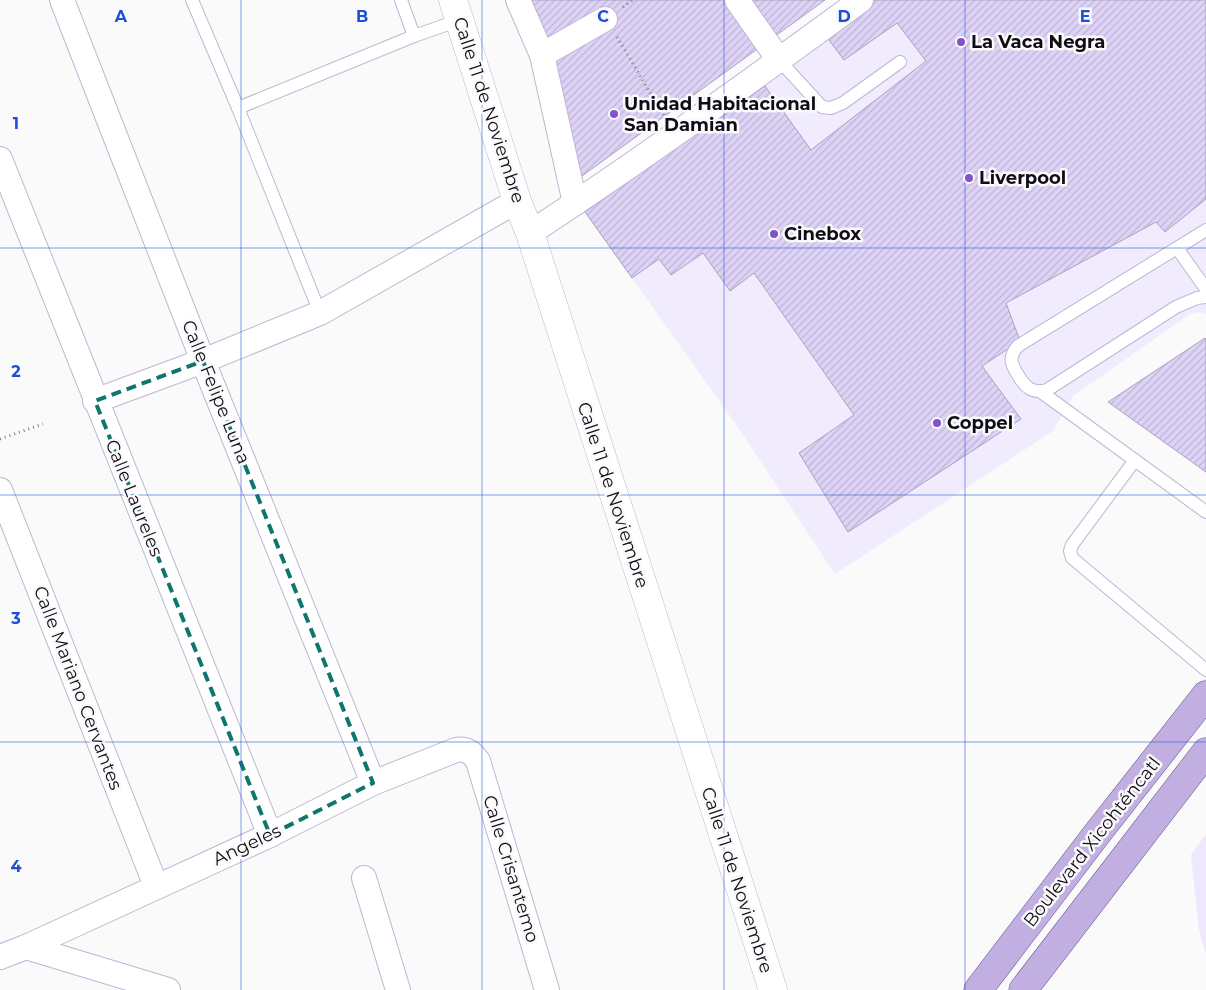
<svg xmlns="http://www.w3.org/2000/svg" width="1206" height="990" viewBox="0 0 1206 990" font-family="Montserrat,sans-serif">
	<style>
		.built { fill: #f1ecfd }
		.park { fill: #eee7fd }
		.building { fill: url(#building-hatch); stroke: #aaa1c0 }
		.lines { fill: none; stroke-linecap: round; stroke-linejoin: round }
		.service-casing { stroke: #bfb5d5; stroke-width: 14 }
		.minor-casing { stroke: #bfb5d5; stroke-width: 26 }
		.tertiary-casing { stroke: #bfb5d5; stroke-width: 29 }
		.primary-casing { stroke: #68548e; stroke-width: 29 }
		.path { stroke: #848288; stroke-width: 3; stroke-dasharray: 1 4; stroke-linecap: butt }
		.service { stroke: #fff; stroke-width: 12 }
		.minor { stroke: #fff; stroke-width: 24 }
		.tertiary { stroke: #fff; stroke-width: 28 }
		.primary { stroke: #c1afe2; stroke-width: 28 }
		.marked { fill: none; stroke: #0f766e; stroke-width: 4; stroke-dasharray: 10 6; stroke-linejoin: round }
		.grid { fill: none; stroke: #1d4ed8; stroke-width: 1; stroke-opacity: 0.55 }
		.poi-dot { fill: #8452ca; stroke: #fafafa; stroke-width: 2 }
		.labels { text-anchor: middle; stroke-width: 5; stroke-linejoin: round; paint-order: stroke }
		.poi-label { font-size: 18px; font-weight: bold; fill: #100c17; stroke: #fafafa; text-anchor: start }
		.street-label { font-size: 18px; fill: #100c17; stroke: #fafafa }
		.grid-label { font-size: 16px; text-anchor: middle; font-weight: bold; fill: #1d4ed8; stroke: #fafafa; stroke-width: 5; stroke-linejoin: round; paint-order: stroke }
	</style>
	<defs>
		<pattern id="building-hatch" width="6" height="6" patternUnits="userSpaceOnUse" patternTransform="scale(1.25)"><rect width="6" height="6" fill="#ded3f7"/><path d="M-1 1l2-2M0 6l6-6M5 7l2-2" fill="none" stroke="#bdb4d3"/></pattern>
	</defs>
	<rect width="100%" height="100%" fill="#fafafa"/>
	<polygon class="built" points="875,0 1206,0 1206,314 1198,312 1190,314 1073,396 1053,431 835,574 737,426 585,212 765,86 826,36"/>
	<polygon class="park" points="1206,834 1206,954 1199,929 1191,855"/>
	<g class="building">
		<polygon points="530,0 825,0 575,181"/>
		<polygon points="875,0 1206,0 1206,199 1165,232 1156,222 1006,303 1020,341 982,366 1021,419 848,532 799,453 854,415 754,273 730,291 703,253 671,275 659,259 632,278 585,212 765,86 811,150 926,61 897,23 844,60 826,36"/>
		<polygon points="1205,338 1206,339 1206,472 1108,402"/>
	</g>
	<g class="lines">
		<g class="service-casing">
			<g id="service">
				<polyline points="192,0 238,108 320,313"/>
				<polyline points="401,0 414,36 460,20"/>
				<polyline points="779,60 822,107 831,108 843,103 900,62"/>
				<polyline points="238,108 414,36"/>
				<path d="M 1206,230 L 1018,346 C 1008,357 1011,364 1018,375 C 1025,387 1032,394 1047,390 L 1176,307 L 1197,298 L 1206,297"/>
				<polyline points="1177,248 1206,289"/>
				<polyline points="1041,392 1206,512"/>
				<polyline points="1135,460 1072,545 1070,551 1072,558 1206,670"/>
			</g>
		</g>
		<g class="minor-casing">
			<g id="minor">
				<polyline points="62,0 203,361 373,783"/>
				<polyline points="518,0 542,55 575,203"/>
				<polyline points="737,0 779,60"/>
				<polyline points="542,55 605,19"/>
				<polyline points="0,159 270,835"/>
				<path d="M 530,233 C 643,159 752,80 861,0"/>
				<polyline points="95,401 203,361 320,313 517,201"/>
				<polyline points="0,490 156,886"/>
				<polyline points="364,878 398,990"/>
				<path d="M 26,947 L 270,835 L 373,783 L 456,750 C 467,748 472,753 478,761 L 547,990"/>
				<polyline points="0,957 26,947 168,990"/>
			</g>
		</g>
		<g class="tertiary-casing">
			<polyline id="tertiary" points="453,0 517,201 530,233 773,990"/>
		</g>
		<g class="primary-casing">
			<g id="primary">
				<polyline points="978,990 1096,835 1206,695"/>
				<polyline points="1023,990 1206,752"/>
			</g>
		</g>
		<g class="path">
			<polyline points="623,7 633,0"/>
			<polyline points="617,37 664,116"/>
			<polyline points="0,439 43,424"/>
		</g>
		<use href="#service" class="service"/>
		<use href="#minor" class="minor"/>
		<use href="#tertiary" class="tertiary"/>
		<use href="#primary" class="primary"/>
	</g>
	<path class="marked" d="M 203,361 L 373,783 L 270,835 L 95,401 Z"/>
	<path class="grid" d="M 241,0 L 241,990M 482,0 L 482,990M 724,0 L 724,990M 965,0 L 965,990M 0,248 L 1206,248M 0,495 L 1206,495M 0,742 L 1206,742"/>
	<g class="poi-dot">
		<circle cx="961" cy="42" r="5"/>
		<circle cx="614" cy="114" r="5"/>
		<circle cx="969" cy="178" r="5"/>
		<circle cx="774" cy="234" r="5"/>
		<circle cx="937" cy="423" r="5"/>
	</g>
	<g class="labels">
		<g class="poi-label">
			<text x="971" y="48">La Vaca Negra</text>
			<text x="624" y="110">Unidad Habitacional<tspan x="624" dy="21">San Damian</tspan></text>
			<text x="979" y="184">Liverpool</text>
			<text x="784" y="240">Cinebox</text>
			<text x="947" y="429">Coppel</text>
		</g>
		<g class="street-label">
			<text transform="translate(489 110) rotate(72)" y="6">Calle 11 de Noviembre</text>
			<text transform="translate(216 392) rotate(68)" y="6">Calle Felipe Luna</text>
			<text transform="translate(613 495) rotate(72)" y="6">Calle 11 de Noviembre</text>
			<text transform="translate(134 498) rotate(68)" y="6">Calle Laureles</text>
			<text transform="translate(78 688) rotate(69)" y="6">Calle Mariano Cervantes</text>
			<text transform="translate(1092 842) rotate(-52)" y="6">Boulevard Xicohténcatl</text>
			<text transform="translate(247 845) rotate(-25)" y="6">Angeles</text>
			<text transform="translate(511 869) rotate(73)" y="6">Calle Crisantemo</text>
			<text transform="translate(737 880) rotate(72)" y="6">Calle 11 de Noviembre</text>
		</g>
	</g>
	<g class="grid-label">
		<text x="121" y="22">A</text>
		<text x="362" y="22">B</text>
		<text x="603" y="22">C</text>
		<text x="844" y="22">D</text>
		<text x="1085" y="22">E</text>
		<text x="16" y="129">1</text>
		<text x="16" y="377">2</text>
		<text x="16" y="624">3</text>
		<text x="16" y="872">4</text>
	</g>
</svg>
